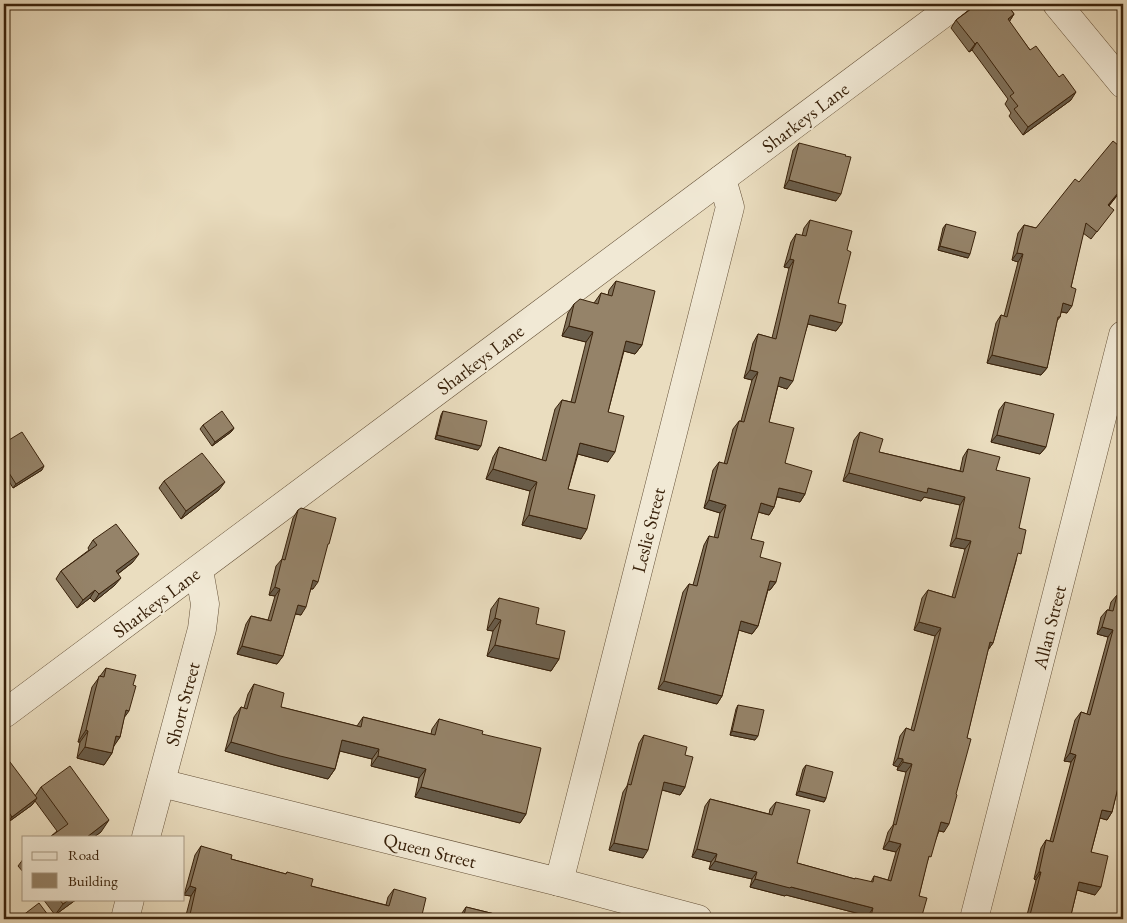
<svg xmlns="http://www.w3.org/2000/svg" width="1127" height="923" viewBox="0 0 1127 923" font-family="'EB Garamond',serif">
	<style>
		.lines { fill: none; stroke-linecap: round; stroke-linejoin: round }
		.minor-casing { stroke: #655138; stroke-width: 29 }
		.minor { stroke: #f1e9d5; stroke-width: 28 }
		.wall { fill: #80715a; stroke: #39220b }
		.shaded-wall { fill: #685c4a; stroke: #39220b }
		.building { fill: #958369; stroke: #39220b }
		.labels { text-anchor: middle; stroke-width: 4; stroke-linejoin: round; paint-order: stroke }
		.street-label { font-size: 19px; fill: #39220b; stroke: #f1e9d5 }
	</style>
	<rect width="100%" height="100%" fill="#eaddbf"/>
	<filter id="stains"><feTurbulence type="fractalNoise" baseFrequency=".004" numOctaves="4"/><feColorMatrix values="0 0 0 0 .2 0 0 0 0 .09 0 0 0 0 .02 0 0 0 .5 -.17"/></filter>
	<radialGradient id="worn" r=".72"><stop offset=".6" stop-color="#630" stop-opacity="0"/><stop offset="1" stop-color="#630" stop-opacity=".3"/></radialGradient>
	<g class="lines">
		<g class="minor-casing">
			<g id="minor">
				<polyline points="1057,4 1123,84"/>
				<polyline points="4,714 956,4"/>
				<polyline points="161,783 559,882 698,919"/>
				<polyline points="146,837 202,629 205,604 199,570"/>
				<polyline points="559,882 730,207 722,179"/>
				<polyline points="125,919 130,899"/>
				<polyline points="974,919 1123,335"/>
			</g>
		</g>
		<use href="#minor" class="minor"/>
	</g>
	<g class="wall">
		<polygon points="973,4 1007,4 1014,14 1009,22 1030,50 1071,100 1023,135 1009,116 1011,113 1005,104 1008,99 972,50 969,52 951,28 956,20 970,9"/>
		<polygon points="799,143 836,201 784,188 793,150"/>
		<polygon points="1123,149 1123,188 1109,206 1108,217 1091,239 1083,233 1071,287 1067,313 1061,312 1060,317 1057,321 1047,368 1041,375 987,363 996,323 1001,315 1004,316 1018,262 1012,260 1018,233 1024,225 1036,228 1079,182"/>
		<polygon points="810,220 847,250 838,303 842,323 836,331 808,324 787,389 778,386 769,422 785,463 805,494 800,502 777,497 774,507 769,515 758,512 751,539 760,557 776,582 770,590 768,590 758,626 752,634 739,630 722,696 717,704 658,689 683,592 689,584 693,585 704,545 709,536 714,538 720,513 704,508 713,470 719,462 724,464 733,429 739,421 741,421 752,380 744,378 753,343 758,334 772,338 789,268 784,267 791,242 796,234 802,236 804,228"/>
		<polygon points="946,224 968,258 938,250 943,228"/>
		<polygon points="616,281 642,345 635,354 624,351 608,412 608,462 578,454 568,489 581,539 522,525 530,491 486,479 493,457 499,447 542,460 555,409 562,400 571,402 586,342 562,336 568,313 574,304 594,303 601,293 608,295 609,290"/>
		<polygon points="1005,402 1046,447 1040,454 991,442 999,410"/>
		<polygon points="443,411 478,450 435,439 441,415"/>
		<polygon points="203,425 234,428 231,432 212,446 200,429"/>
		<polygon points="860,432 879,452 960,471 963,457 968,449 996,470 1019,528 1016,561 993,643 988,650 944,832 939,831 927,862 919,896 921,919 867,919 868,916 786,895 785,896 750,887 752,879 709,869 711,862 692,857 705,806 710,799 769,814 770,809 776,802 797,863 855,879 871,882 874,876 888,880 896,852 883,849 888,832 893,825 906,772 897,770 898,767 893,765 900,736 906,728 911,730 935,636 914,630 922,598 928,590 952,597 965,549 950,546 960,505 924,497 921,501 843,481 854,440"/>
		<polygon points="4,443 42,470 13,488 4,473"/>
		<polygon points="164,481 219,490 181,519 159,488"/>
		<polygon points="298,510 326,549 313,589 311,589 301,615 295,614 283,656 277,664 237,654 246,624 251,616 268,620 275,596 269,595 276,566 282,559 293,518"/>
		<polygon points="93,540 133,562 118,574 115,585 94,602 90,598 77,608 56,579 61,571 89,550 88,548"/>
		<polygon points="1117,595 1123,596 1123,776 1121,775 1112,812 1107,820 1100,818 1091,852 1095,895 1077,890 1070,919 1026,919 1036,880 1034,879 1041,848 1046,840 1050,841 1071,762 1064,761 1075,720 1081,712 1087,714 1108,637 1097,634 1101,617 1107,610 1109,610 1111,602"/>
		<polygon points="499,598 536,624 559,659 551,671 487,656 493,631 487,630 491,609"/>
		<polygon points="106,668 124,718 120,737 114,745 112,753 104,765 77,758 80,742 78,742 92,687"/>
		<polygon points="254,684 281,707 357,726 363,717 431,734 432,729 439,719 482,734 526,814 520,823 415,797 419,778 371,766 372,759 340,751 335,769 328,779 274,765 225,751 234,717 241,707 244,708 248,694"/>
		<polygon points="738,705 755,740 730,735 736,709"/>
		<polygon points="644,735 685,787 680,795 662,790 643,858 609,850 623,792 627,786 639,743"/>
		<polygon points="4,761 35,796 41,787 101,832 94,837 50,837 57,831 35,801 32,805 7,823 4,819"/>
		<polygon points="806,765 826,798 824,802 796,795 803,769"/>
		<polygon points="201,846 231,859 286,874 287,872 311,886 386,905 388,897 394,889 421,919 185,919 191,896 184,895 195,855"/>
		<polygon points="24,858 24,873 18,866"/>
		<polygon points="43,899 77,899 55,915"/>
		<polygon points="466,907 515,919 459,919 460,916"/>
	</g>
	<g class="shaded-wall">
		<polygon points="1014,14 1009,22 1008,19"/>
		<polygon points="977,42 972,50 969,52 975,44"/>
		<polygon points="1076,92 1071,100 1023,135 1028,127"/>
		<polygon points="789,180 841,194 836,201 784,188"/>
		<polygon points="1123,187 1123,188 1103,213 1108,205"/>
		<polygon points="940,246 970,254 968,258 938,250"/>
		<polygon points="1017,253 1023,254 1018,262 1012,260"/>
		<polygon points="790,259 794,260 789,268 784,267"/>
		<polygon points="1063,303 1072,306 1067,313 1058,311"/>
		<polygon points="810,315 842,323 836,331 804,323"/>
		<polygon points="569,326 593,332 586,342 562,336"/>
		<polygon points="626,341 642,345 635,354 620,350"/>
		<polygon points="992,355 1047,368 1041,375 987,363"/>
		<polygon points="750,370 758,372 752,380 744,378"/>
		<polygon points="780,377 793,381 787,389 775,385"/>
		<polygon points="234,428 231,432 212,446 215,442"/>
		<polygon points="437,435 481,446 478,450 435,439"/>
		<polygon points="997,435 1046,447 1040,454 991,442"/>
		<polygon points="580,443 615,452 608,462 574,453"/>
		<polygon points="44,466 42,470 13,488 16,484"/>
		<polygon points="493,469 537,482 530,491 486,479"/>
		<polygon points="849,473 928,488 965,497 960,505 924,497 921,501 843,481"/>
		<polygon points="225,482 219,490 181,519 186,511"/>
		<polygon points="779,488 805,494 800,502 774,496"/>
		<polygon points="709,500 726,505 720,513 704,508"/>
		<polygon points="761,503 774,507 769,515 755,511"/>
		<polygon points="529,515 587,529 581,539 522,525"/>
		<polygon points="956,538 971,541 965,549 950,546"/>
		<polygon points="139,554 133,562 111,579 116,571"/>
		<polygon points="121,578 115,585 94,602 99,594"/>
		<polygon points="313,580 318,582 313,589 308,588"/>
		<polygon points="770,581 776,582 770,590 765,589"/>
		<polygon points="275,587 280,589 275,596 269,595"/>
		<polygon points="95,590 90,598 77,608 83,600"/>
		<polygon points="298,605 306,607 301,615 292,613"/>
		<polygon points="495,618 501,620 493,631 487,630"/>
		<polygon points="741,621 758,626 752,634 735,629"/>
		<polygon points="919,622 941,628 935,636 914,630"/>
		<polygon points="1102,627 1113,630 1108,637 1097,634"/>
		<polygon points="990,642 993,643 988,650"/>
		<polygon points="495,645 559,659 551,671 487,656"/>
		<polygon points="242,646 283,656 277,664 237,654"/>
		<polygon points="664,681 722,696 717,704 658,689"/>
		<polygon points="126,710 129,711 121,722"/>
		<polygon points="86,730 88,731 80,742 78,742"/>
		<polygon points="732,731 758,736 755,740 730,735"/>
		<polygon points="116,736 120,737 112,749"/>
		<polygon points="342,740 379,749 372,759 336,750"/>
		<polygon points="231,742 335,769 328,779 274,765 225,751"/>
		<polygon points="85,747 112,753 104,765 77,758"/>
		<polygon points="1070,753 1076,755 1071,762 1064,761"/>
		<polygon points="378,756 426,769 419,778 371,766"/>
		<polygon points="898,758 903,759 898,767 893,765"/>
		<polygon points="903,762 912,764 906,772 897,770"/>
		<polygon points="664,782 685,787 680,795 659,789"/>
		<polygon points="421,787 526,814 520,823 415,797"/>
		<polygon points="799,791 826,798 824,802 796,795"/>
		<polygon points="37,798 32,805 7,823 12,817"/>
		<polygon points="1102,810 1112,812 1107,820 1097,817"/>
		<polygon points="109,820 101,832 94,837 87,837"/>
		<polygon points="941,822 949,824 944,832 936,830"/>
		<polygon points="889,841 901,844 896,852 883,849"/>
		<polygon points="614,843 648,850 643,858 609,850"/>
		<polygon points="697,849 717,854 711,862 692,857"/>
		<polygon points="715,861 757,872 752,879 709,869"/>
		<polygon points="1039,872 1041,872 1036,880 1034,879"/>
		<polygon points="755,879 791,887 873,908 868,916 786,895 785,896 750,887"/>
		<polygon points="1079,882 1101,887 1095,895 1074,889"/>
		<polygon points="190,886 196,888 191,896 184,895"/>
		<polygon points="70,899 77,899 55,915 63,904"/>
		<polygon points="871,916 884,919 869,919"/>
		<polygon points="899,916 913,919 897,919"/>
	</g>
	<g class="building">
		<polygon points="975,4 1007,4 1014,14 1008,19 1030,50 1036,46 1059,77 1063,74 1076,92 1028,127 1014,109 1018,106 1010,96 1014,93 977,42 975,44 956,20 971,9"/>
		<polygon points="1113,141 1123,149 1123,187 1108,205 1114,210 1097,232 1086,223 1071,287 1076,289 1072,306 1063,303 1060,317 1058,317 1047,368 992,355 1001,315 1007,317 1023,254 1017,253 1024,225 1036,228 1075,179 1079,182"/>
		<polygon points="799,143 846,155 845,156 851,157 841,194 789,180"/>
		<polygon points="810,220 852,231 847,250 851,252 838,303 846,305 842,323 810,315 793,381 780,377 769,422 794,428 785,463 812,471 805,494 779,488 774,507 761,503 751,539 764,542 760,557 781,563 776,582 770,581 758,626 741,621 722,696 664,681 689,584 697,586 709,536 718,538 726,505 709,500 719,462 727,464 739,421 744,422 758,372 750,370 758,334 776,339 794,260 790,259 796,234 806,236"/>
		<polygon points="946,224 976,232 970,254 940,246"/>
		<polygon points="616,281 655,291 642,345 626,341 608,412 624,416 615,452 580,443 568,489 595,495 587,529 529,515 537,482 493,469 499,447 546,461 562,400 575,403 593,332 569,326 574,304 580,299 598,304 601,293 612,296"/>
		<polygon points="1005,402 1054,414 1046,447 997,435"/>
		<polygon points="222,411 234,428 215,442 203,425"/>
		<polygon points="443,411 487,421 481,446 437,435"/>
		<polygon points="22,432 44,466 16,484 4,465 4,443"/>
		<polygon points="860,432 883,439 879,452 963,472 968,449 1000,457 996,470 1030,478 1019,528 1026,530 1021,554 1018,553 993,643 990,642 967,738 971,739 956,794 957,795 949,824 941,822 931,857 929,856 919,896 927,898 921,919 913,919 899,916 898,919 884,919 871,916 873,908 791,887 790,888 755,879 757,872 715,861 717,854 697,849 710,799 772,815 776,802 810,810 797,863 855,879 855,878 873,882 874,876 891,881 901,844 889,841 894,824 896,825 912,764 903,762 903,759 898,758 906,728 914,731 941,628 919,622 928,590 955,598 971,541 956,538 965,497 928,488 927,493 849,473"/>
		<polygon points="202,453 225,482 186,511 164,481"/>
		<polygon points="301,508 336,518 329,544 328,544 318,582 313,580 306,607 298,605 283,656 242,646 251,616 271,621 280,589 275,587 282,559 285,560 298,510"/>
		<polygon points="116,524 139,554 116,571 121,578 99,594 95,590 83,600 61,571 97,545 93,540"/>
		<polygon points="1117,595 1123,596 1123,767 1112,812 1102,810 1091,852 1108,856 1101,887 1079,882 1070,919 1029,919 1041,872 1039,872 1046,840 1053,842 1076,755 1070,753 1081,712 1090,715 1113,630 1102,627 1107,610 1113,611"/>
		<polygon points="499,598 539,608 536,624 565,631 559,659 495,645 501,620 495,618"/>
		<polygon points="106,668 136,675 133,685 136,686 129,711 126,710 120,737 116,736 112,753 85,747 88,731 86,730 94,695 99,676 104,677"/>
		<polygon points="254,684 284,693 281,707 361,727 363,717 435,735 439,719 483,731 482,734 541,748 526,814 421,787 426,769 378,756 379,749 342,740 335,769 280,756 231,742 241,707 247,709"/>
		<polygon points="738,705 764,710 758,736 732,731"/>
		<polygon points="644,735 687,747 685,755 693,757 685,787 664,782 648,850 614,843 628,784 631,785"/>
		<polygon points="7,758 37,798 12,817 4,805 4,761"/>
		<polygon points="806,765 833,772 826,798 799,791"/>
		<polygon points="70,766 109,820 87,837 50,837 68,824 41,787"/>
		<polygon points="201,846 232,855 231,859 286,874 287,872 313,879 311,886 389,906 394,889 426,898 421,919 267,919 261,918 261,919 189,919 196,888 190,886"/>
		<polygon points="59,899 70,899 63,904"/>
		<polygon points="39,903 51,919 18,919"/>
		<polygon points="466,907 515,919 463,919"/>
	</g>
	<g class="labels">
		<g class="street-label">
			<text transform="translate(805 117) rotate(-37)" y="7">Sharkeys Lane</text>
			<text transform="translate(480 359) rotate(-37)" y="7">Sharkeys Lane</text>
			<text transform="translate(648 530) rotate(-76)" y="7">Leslie Street</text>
			<text transform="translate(156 602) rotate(-37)" y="7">Sharkeys Lane</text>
			<text transform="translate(1049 627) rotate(-76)" y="7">Allan Street</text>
			<text transform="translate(182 704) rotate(-75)" y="7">Short Street</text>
			<text transform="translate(430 850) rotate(14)" y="7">Queen Street</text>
		</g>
	</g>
	<rect width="1127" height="923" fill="none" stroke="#eaddbf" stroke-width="20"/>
	<rect x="5" y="5" width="1117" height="913" fill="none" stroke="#39220b" stroke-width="2.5"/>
	<rect x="10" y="10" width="1107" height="903" fill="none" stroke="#39220b"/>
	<rect x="22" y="836" width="162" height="65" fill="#f1e9d5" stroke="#a79984"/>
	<rect x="32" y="852" width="25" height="8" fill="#f1e9d5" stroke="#a79984"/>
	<text x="68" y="860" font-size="15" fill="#39220b">Road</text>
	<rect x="32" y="873" width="25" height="15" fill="#958369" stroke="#a79984"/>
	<text x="68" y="886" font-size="15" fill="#39220b">Building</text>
	<rect width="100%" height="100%" filter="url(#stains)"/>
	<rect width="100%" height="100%" fill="url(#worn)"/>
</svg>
